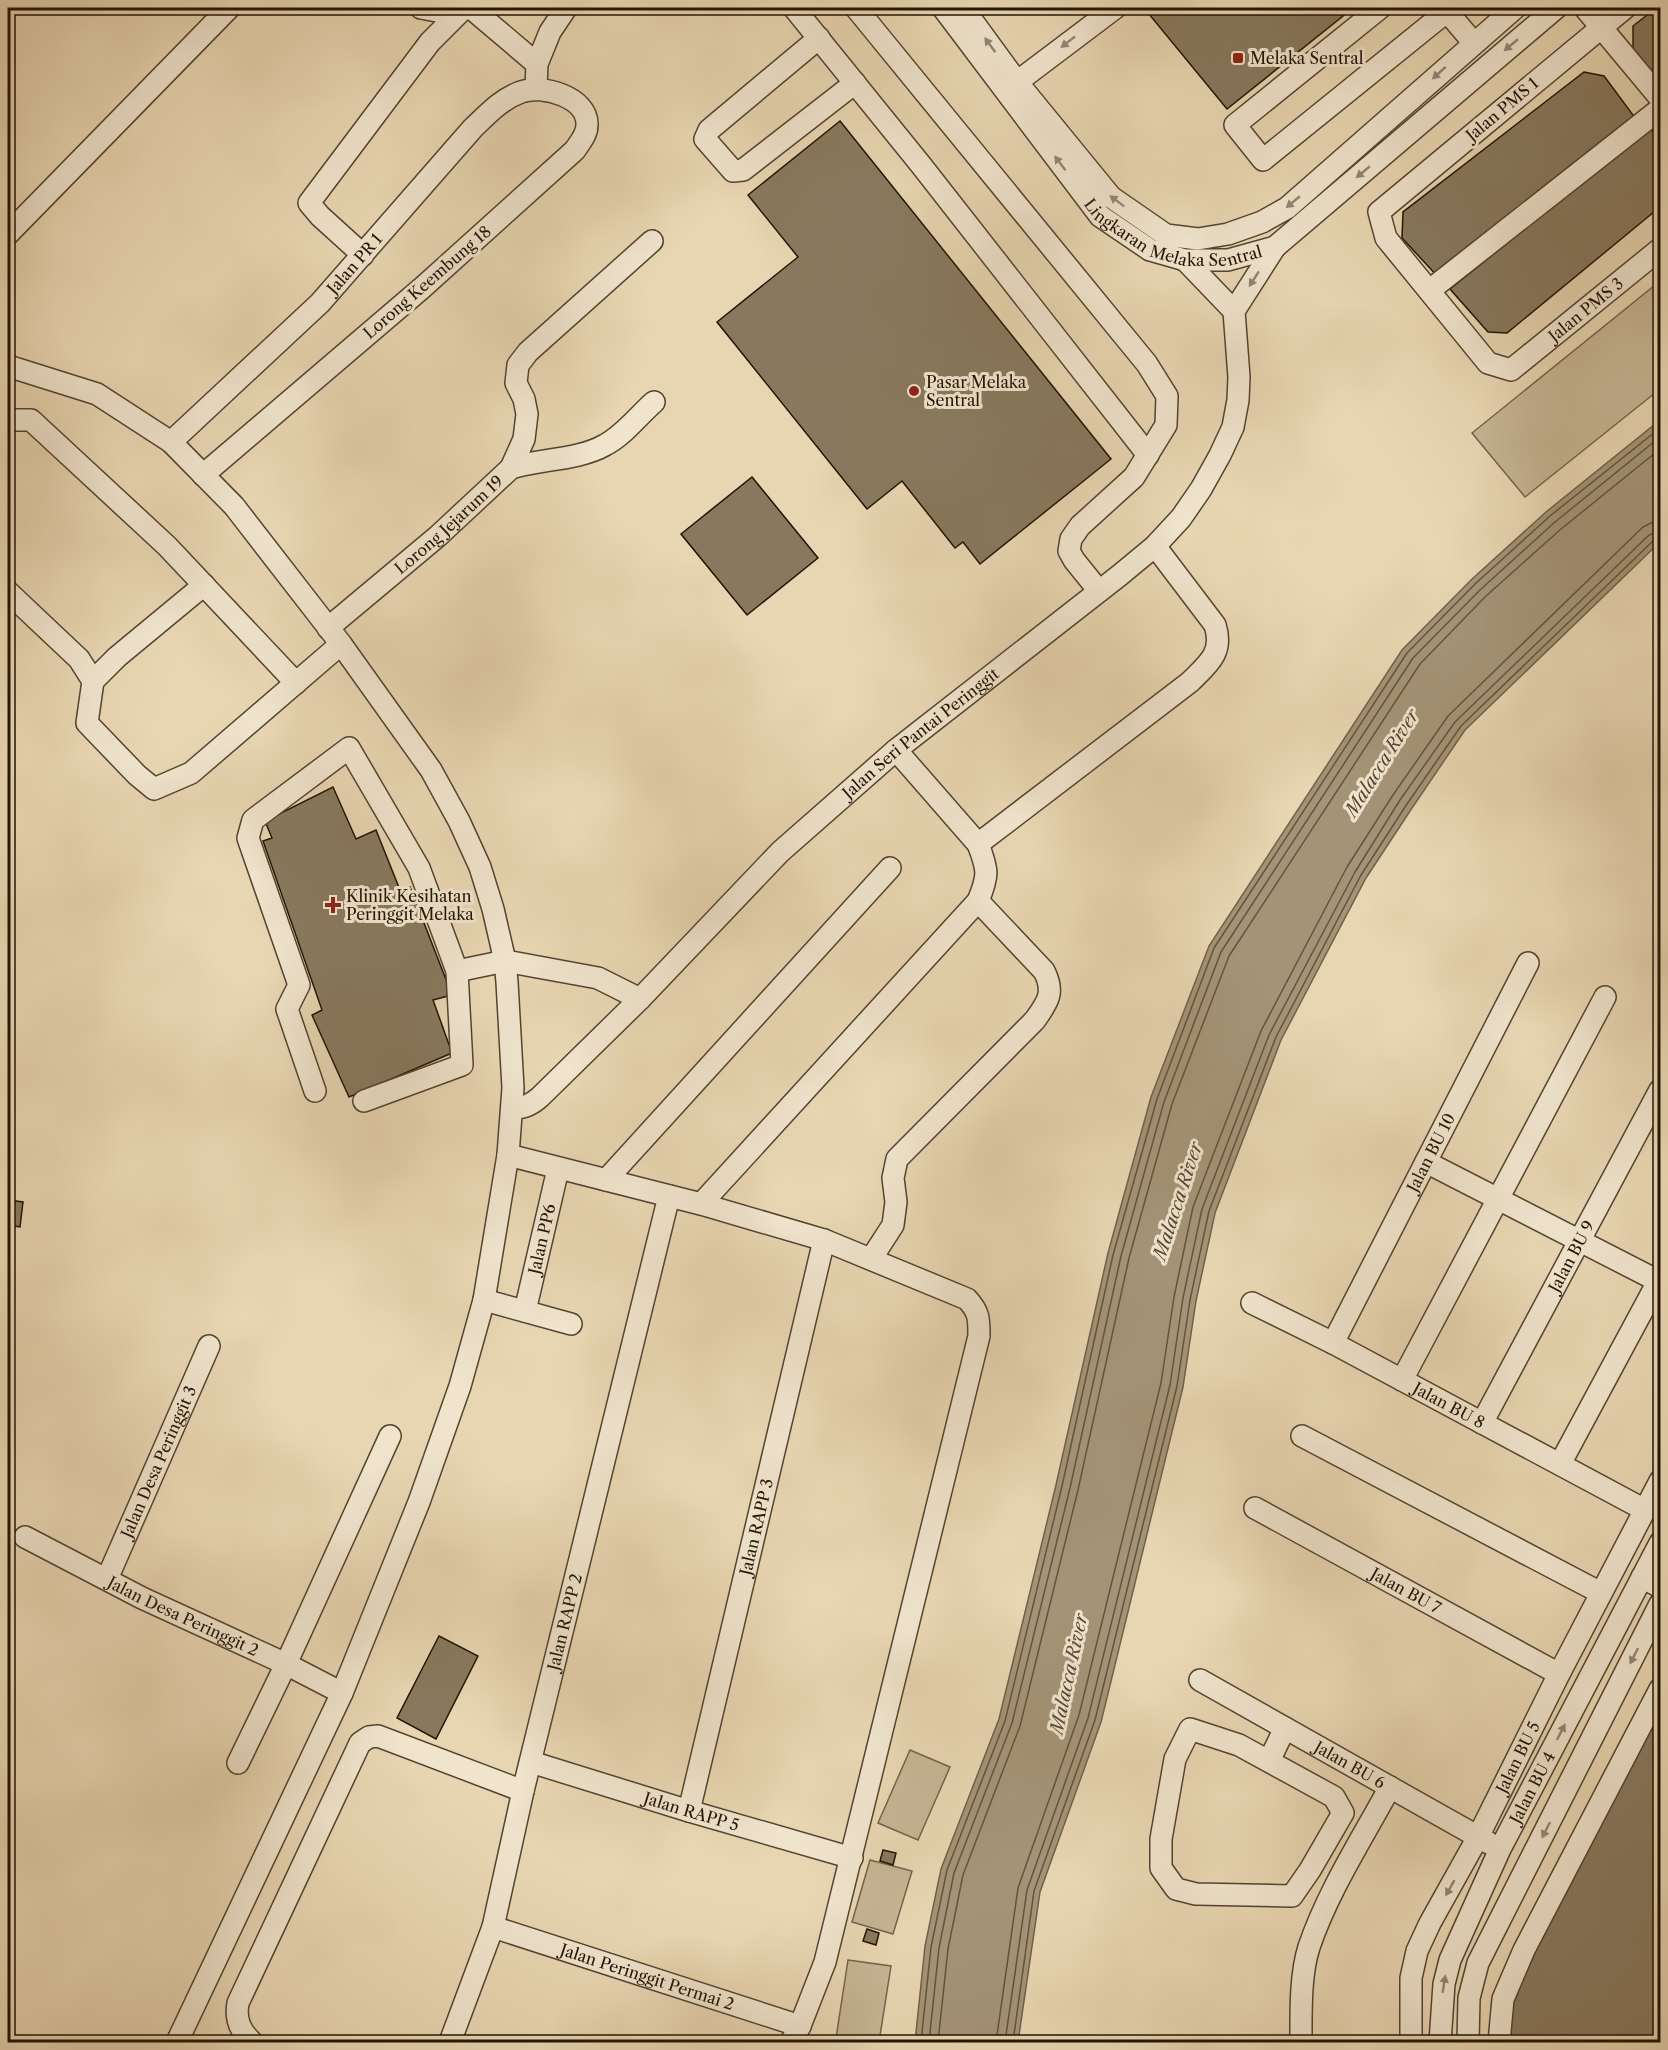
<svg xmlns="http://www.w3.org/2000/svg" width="1668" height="2050" viewBox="0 0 1668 2050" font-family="'Libre Caslon Text',serif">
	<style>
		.green { fill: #c6b594; stroke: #74644c; stroke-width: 1.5 }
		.water { fill: #a49477; stroke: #706149; stroke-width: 1.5 }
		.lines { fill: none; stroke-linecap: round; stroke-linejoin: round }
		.shore { stroke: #62543e; stroke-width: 1.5 }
		.building { fill: #88795e; stroke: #211404; stroke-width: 1.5 }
		.minor-casing { stroke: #534430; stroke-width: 24 }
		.minor { stroke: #f0e4cd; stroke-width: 21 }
		.oneway { fill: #938673 }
		.poi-dot { fill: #8f2418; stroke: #f0e4cd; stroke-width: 2 }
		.labels { text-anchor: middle; stroke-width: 6; stroke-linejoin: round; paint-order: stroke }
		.poi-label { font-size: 16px; fill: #211404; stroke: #f0e4cd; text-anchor: start }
		.street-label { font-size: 16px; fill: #211404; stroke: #f0e4cd }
		.water-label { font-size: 18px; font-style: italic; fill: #554732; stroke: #f0e4cd }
	</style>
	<rect width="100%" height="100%" fill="#e8d6b2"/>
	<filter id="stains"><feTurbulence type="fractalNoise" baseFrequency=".00333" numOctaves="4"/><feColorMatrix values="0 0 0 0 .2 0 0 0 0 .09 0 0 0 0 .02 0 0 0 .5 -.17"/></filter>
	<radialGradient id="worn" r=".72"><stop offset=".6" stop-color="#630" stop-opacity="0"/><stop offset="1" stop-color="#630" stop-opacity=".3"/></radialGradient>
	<g class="green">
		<polygon points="1660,281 1660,389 1525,497 1472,433"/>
		<polygon points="910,1750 950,1767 918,1840 878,1823"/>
		<polygon points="870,1860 912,1871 893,1934 852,1922"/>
		<polygon points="848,1960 891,1966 879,2042 836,2038"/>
	</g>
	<polygon class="water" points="1660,420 1660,542 1465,730 1412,808 1366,878 1281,1040 1215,1213 1196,1301 1183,1387 1101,1722 1040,1892 1018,2042 915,2042 925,1946 941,1869 999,1719 1056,1485 1108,1253 1151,1097 1209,946 1402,650 1471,580 1546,512"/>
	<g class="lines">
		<g class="shore">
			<polyline points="921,2042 931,1947 947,1870 1005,1721 1062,1486 1113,1255 1157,1099 1214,948 1407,653 1475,584 1550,516 1660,428"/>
			<polyline points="929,2042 939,1948 954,1873 1012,1723 1070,1488 1121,1256 1164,1102 1221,952 1413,658 1480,590 1555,522 1660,437"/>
			<polyline points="938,2042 948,1949 963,1875 1020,1726 1078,1490 1129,1258 1172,1104 1229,956 1420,664 1486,596 1561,529 1660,449"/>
			<polyline points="996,2042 1018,1888 1079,1715 1161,1383 1174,1297 1193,1207 1261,1031 1347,867 1393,795 1448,716 1643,527 1651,523 1660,522"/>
			<polyline points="1005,2042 1027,1890 1088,1718 1170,1385 1183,1298 1202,1209 1269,1035 1355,872 1400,800 1455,722 1649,535 1660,531"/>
			<polyline points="1013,2042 1034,1891 1095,1720 1177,1386 1190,1300 1209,1211 1276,1037 1361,875 1407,804 1461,726 1654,540 1660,538"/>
		</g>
	</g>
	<g class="building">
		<polygon points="1144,8 1353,8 1227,109"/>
		<polygon points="1656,8 1660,8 1660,89 1633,57 1633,26"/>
		<polygon points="1584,72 1604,76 1636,119 1439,278 1402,238 1403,212"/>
		<polygon points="840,121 1111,459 980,564 963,542 955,548 902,481 867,509 717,322 798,257 748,195"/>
		<polygon points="1650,128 1660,139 1660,207 1507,333 1488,332 1450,289"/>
		<polygon points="752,477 818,558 747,615 681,534"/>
		<polygon points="333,787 356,839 376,830 400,890 410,887 452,995 433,1000 452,1053 349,1097 312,1015 322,1010 263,841 272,838 265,821"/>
		<polygon points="8,1200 23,1202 20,1227 8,1225"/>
		<polygon points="439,1636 478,1656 436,1739 397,1718"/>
		<polygon points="1660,1708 1660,2042 1524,2042 1507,2033 1513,1989"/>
		<polygon points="883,1850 896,1853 893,1865 880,1861"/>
		<polygon points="867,1929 879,1933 876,1945 863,1941"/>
	</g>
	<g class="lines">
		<g class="minor-casing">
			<g id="minor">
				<polyline points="421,8 442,12 447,8"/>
				<polyline points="471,8 537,64"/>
				<polyline points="794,8 921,165 1148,455"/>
				<polyline points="856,8 1147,364 1167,396 1166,425 1134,477 1080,526 1071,539 1069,551 1074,560 1099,591"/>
				<path id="s1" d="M 943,8 L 1100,216 L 1150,250 L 1185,260 L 1228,260 L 1275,247 L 1556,8"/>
				<polyline points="963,8 1017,82 1111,197 1166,235 1198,239 1228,234 1262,222 1287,208 1515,8"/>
				<polyline points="1380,8 1235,125 1263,160 1451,8"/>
				<polyline points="1444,8 1473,42"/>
				<polyline points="1585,8 1660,98"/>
				<path id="s2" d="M 1625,8 L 1379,212 L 1386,238 L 1488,363 L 1511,370 L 1660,249"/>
				<polyline points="819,38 709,130 705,139 733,171 743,170 855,83"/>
				<polyline points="1017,82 1115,8"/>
				<polyline points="536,88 537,64 550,32 566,8"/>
				<polyline points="8,234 229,8"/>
				<polyline points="363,255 320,216 309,203 430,42 464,8"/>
				<polyline points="1185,260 1234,311"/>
				<polyline points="1430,290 1660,109"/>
				<polyline points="8,366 97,394 171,442 234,506 341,644 431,770 459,821 480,867 493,909 505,961 507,982 513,1088 508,1155 484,1300 460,1386 419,1502 342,1693 177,2042"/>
				<polyline points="8,420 31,420 167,546 296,683"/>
				<path id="s3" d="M 171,442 L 320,303 L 473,128 C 487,115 501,99 521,92 C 542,84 588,97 587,125 C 587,135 580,142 575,150 L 422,288 L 203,475"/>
				<path d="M 511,468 C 540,459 579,460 605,445 C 624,435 638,416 654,402"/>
				<polyline points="8,592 79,659 93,681 87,723 137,775 154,789 191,773 341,644"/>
				<path id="s4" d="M 328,628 L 438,536 L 511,468 L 524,439 L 527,414 L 524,399 L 516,383 L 518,365 L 528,352 L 652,241"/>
				<polyline points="93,681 117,657 204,585"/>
				<path d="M 978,844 L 1190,682 C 1208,664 1224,653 1215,625 L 1155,546"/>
				<polyline points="315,1091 287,1009 299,985 248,838 253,820 349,748 419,868 457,971 505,961 598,978 640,999"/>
				<polyline points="364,1101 462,1065 457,971"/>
				<path id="s5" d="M 512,1108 C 524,1108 531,1105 540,1097 L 640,999 L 780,852 L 896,750 L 1120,575 L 1155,546 L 1181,518 L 1201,489 L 1220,455 L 1233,427 L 1238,400 L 1239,377 L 1234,311 L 1275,247"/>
				<path d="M 508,1155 L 701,1204 L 824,1240 L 967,1299 C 979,1312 979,1318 979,1336 L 825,1962 L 800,2026 L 791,2042"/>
				<polyline points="1426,1162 1660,1282"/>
				<polyline points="606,1180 890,868"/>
				<path d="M 701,1204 L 978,901 C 989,875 988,870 978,844 L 896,750"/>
				<path d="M 871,1259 L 893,1225 L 896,1202 L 893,1178 L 897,1159 L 1035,1020 C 1048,1002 1055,992 1044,971 L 978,901"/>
				<polyline points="484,1300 571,1324"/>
				<path id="s6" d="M 1252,1303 L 1333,1343 L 1645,1510"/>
				<path id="s7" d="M 525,1311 L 558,1169"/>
				<path id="s8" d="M 1333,1343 L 1528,963"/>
				<polyline points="1402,1380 1605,997"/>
				<path id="s9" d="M 1482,1423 L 1660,1090"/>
				<polyline points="1302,1436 1601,1593"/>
				<polyline points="1560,1464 1660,1278"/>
				<path id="s10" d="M 1255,1508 L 1559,1674"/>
				<path id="s11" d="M 25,1537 L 142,1598 L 286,1664 L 342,1693"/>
				<polyline points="1642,1577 1660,1587"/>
				<path id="s12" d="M 107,1579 L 209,1346"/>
				<path id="s13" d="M 1200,1680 L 1489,1843"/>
				<polygon points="1190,1729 1239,1745 1334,1797 1343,1813 1310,1870 1292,1896 1196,1894 1176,1889 1161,1868 1161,1839 1175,1759"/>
				<polyline points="1269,1761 1285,1728"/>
				<path id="s14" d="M 531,1762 L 689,1811 L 852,1858"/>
				<polyline points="238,1763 286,1664 390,1436"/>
				<path id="s15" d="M 689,1811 L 824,1240"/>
				<path id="s16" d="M 493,1927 L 800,2026"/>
				<path d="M 252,2042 C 240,2031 235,2019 238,2003 L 360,1743 L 369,1737 L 378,1736 L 523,1791"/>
				<path id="s17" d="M 450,2042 L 493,1927 L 523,1791 L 669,1196"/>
				<path d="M 1301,2042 C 1301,2013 1300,1975 1309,1947 C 1328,1891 1362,1839 1390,1787"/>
				<path id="s18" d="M 1411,2042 L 1411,1978 L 1417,1951 L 1430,1923 L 1478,1837 L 1559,1674 L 1660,1481"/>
				<path id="s19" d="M 1440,2042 L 1444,1984 L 1450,1960 L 1500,1849 L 1660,1543"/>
				<polyline points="1468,2042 1469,1998 1478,1963 1660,1604"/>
				<polyline points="1499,2042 1503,1999 1524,1950 1660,1689"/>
			</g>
		</g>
		<use href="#minor" class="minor"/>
	</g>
	<defs><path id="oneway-solid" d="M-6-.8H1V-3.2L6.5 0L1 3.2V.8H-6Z" transform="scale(1.5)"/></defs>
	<g class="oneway">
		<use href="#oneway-solid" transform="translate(1068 42) rotate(142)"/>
		<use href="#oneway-solid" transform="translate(990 45) rotate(-126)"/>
		<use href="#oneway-solid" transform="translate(1511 45) rotate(140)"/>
		<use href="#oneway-solid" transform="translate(1439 73) rotate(138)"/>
		<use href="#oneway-solid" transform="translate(1060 163) rotate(-127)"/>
		<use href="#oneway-solid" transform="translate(1363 172) rotate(140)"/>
		<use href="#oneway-solid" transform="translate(1117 201) rotate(-143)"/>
		<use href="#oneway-solid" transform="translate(1293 202) rotate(140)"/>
		<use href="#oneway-solid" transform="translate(1254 279) rotate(123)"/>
		<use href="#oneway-solid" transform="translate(1634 1656) rotate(117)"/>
		<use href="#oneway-solid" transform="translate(1561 1732) rotate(-63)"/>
		<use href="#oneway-solid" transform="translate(1546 1830) rotate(117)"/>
		<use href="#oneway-solid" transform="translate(1450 1888) rotate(119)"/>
		<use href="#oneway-solid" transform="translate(1444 1984) rotate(-81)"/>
	</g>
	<g class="poi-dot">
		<rect x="1232" y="52" width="12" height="12" rx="3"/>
		<circle cx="914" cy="391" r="6"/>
		<path d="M330 896h6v6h6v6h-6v6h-6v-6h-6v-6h6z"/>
	</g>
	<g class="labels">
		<g class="poi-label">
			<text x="1250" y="64">Melaka Sentral</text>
			<text x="926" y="388">Pasar Melaka<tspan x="926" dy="18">Sentral</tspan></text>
			<text x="346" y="902">Klinik Kesihatan<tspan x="346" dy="18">Peringgit Melaka</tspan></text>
		</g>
		<g class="street-label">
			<text transform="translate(1502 109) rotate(-40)" y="6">Jalan PMS 1</text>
			<text dy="6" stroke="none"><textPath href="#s1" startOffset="338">Lingkaran Melaka Sentral</textPath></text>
			<text dy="6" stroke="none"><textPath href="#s3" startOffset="256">Jalan PR 1</textPath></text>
			<text transform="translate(427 282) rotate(-41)" y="6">Lorong Keembung 18</text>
			<text dy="6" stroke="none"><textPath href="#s2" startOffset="628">Jalan PMS 3</textPath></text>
			<text dy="6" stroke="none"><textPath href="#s4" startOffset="159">Lorong Jejarum 19</textPath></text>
			<text dy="6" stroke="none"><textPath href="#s5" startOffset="558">Jalan Seri Pantai Peringgit</textPath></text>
			<text dy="6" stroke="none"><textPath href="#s8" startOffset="214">Jalan BU 10</textPath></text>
			<text dy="6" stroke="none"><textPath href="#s7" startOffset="74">Jalan PP6</textPath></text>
			<text dy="6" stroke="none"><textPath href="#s9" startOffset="189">Jalan BU 9</textPath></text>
			<text dy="6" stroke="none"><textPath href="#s6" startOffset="222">Jalan BU 8</textPath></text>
			<text dy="6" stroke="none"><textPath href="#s12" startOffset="128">Jalan Desa Peringgit 3</textPath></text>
			<text dy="6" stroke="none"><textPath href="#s15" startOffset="292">Jalan RAPP 3</textPath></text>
			<text dy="6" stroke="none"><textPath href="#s10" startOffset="172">Jalan BU 7</textPath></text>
			<text dy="6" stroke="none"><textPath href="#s11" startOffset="177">Jalan Desa Peringgit 2</textPath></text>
			<text dy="6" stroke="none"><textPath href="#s17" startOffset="436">Jalan RAPP 2</textPath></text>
			<text dy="6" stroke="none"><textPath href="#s18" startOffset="310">Jalan BU 5</textPath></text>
			<text dy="6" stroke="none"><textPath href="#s13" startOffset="172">Jalan BU 6</textPath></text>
			<text dy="6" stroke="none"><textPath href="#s19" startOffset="274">Jalan BU 4</textPath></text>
			<text dy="6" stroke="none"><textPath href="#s14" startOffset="168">Jalan RAPP 5</textPath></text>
			<text dy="6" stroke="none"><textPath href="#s16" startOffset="162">Jalan Peringgit Permai 2</textPath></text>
		</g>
		<g class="water-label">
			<text transform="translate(1382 763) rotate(-58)" y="6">Malacca River</text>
			<text transform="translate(1178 1201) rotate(-72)" y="6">Malacca River</text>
			<text transform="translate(1069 1674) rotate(-78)" y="6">Malacca River</text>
		</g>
	</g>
	<rect width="1668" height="2050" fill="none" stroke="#e8d6b2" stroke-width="30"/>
	<rect x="9" y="9" width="1650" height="2032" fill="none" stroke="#211404" stroke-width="3"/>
	<rect x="15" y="15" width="1638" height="2020" fill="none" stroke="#211404" stroke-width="1.5"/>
	<rect width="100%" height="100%" filter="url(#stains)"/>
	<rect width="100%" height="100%" fill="url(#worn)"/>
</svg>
